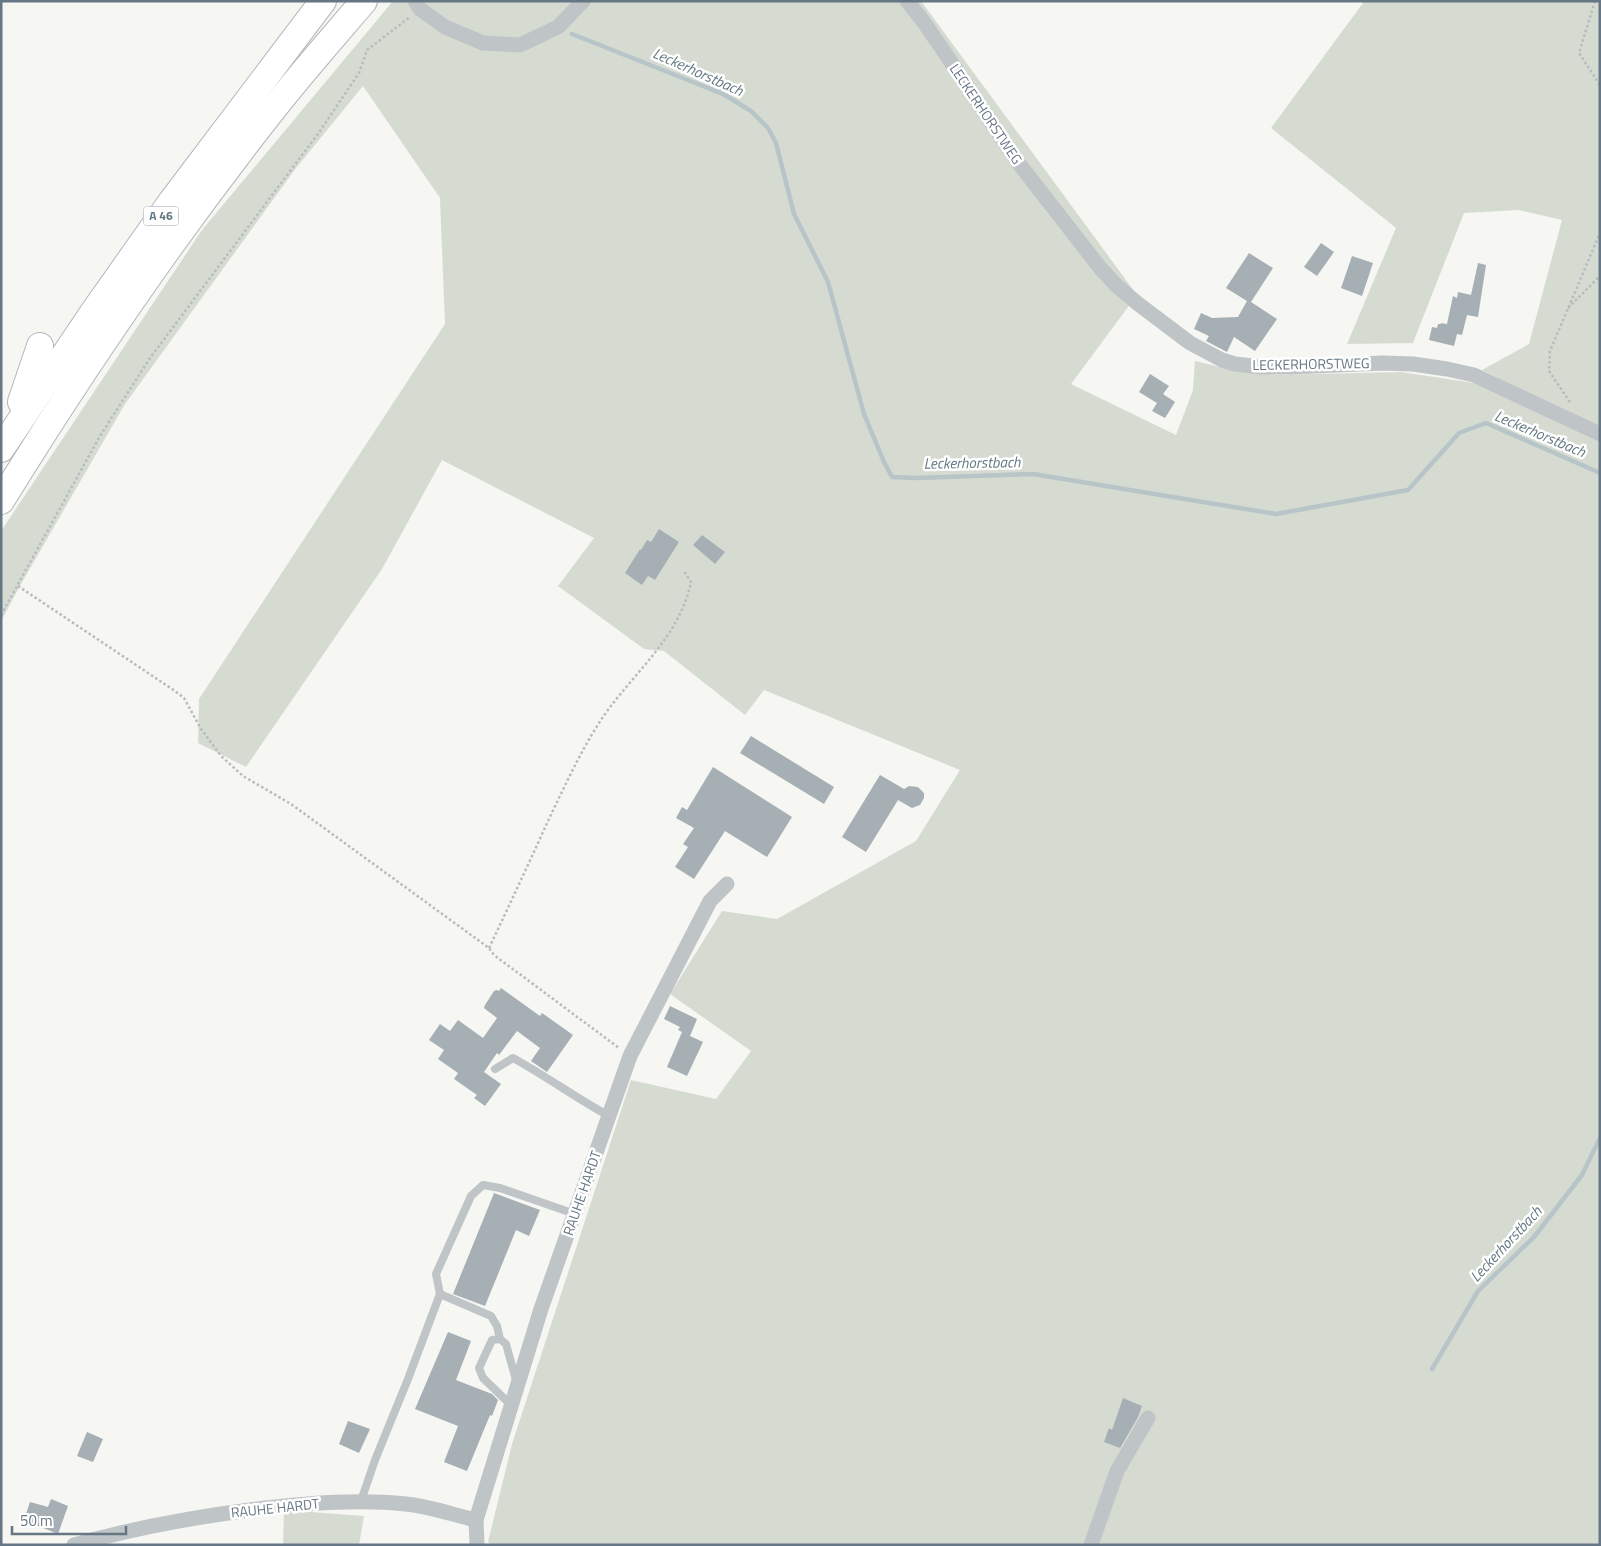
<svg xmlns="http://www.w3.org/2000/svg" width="1601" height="1546" viewBox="0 0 1601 1546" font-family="'Titillium Web',sans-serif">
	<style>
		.green { fill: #d6dbd2 }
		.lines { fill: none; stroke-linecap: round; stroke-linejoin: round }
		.stream { stroke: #b7c4c8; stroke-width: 4.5 }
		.building { fill: #a6afb4 }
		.motorway-casing { stroke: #b3b7ba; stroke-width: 28 }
		.path { stroke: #b7bbbe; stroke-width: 2.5; stroke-dasharray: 2.5 2.5; stroke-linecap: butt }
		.service { stroke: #bfc4c7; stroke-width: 8 }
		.minor { stroke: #bfc4c7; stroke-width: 15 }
		.motorway { stroke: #fff; stroke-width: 26 }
		.labels { text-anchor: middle; stroke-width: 5; stroke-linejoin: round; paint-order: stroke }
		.shield { fill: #fff; stroke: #93a0a9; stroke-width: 1 }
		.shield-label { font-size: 12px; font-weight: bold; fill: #657784 }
		.street-label { font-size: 14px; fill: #657784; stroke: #fff }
		.water-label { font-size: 15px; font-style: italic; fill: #617880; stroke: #fff }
	</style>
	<rect width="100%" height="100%" fill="#f6f6f3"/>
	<g class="green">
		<polygon points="393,1 921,1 1137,295 1071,384 1176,435 1193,390 1195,361 1233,370 1275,375 1401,372 1474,383 1600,442 1600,1545 492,1545 488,1542 512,1444 631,1080 716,1099 751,1051 670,994 722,911 777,919 916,841 960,770 764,690 745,715 664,651 644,649 558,586 594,538 442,460 382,569 246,767 198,743 199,699 445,324 440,198 363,86 296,168 125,404 21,584 1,621 1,531 202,230"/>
		<polygon points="1362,1 1600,1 1600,429 1482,370 1529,344 1562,220 1519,210 1464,213 1413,343 1347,344 1396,228 1271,128 1363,3"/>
		<polygon points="284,1510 364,1516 359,1545 283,1545"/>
	</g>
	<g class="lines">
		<g class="stream">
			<polyline points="572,34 723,94 751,111 768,128 776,143 794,214 828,282 864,414 884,462 892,477 917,478 1033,474 1276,514 1408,490 1459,433 1486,423 1600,473"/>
			<polyline points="1432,1369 1478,1291 1534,1237 1582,1175 1600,1138"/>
		</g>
	</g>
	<g class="building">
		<polygon points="1321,243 1334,252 1317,276 1304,267"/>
		<polygon points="1249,253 1273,268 1251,302 1277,319 1255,351 1234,337 1227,352 1206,341 1209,336 1194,329 1201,313 1212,318 1238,317 1247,301 1226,288"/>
		<polygon points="1352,256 1373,263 1362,296 1341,288"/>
		<polygon points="1478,263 1486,265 1478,317 1467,315 1462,335 1457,334 1454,346 1429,340 1432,327 1437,328 1438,324 1441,324 1441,323 1447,324 1453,296 1457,298 1458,292 1471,295"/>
		<polygon points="1150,374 1169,386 1163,394 1175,402 1165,418 1152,411 1157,403 1139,392"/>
		<polygon points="659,529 679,542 655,580 648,576 642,585 625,573 640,549 641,550 647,540 651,542"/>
		<polygon points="702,535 725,552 715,564 693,545"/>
		<polygon points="751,736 834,787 824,804 740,753"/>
		<polygon points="713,767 792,817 767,857 725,831 694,879 675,867 688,847 683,844 694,828 676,818 682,807 687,810"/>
		<polygon points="880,775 904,789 909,786 918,787 924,793 924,798 920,805 912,808 898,800 866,852 842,837"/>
		<polygon points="501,988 540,1016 542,1013 573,1035 547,1072 531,1061 540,1048 517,1031 499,1055 497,1053 484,1072 501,1084 485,1106 474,1098 477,1095 454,1079 458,1073 438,1059 444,1050 429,1040 440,1024 450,1031 458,1020 483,1038 497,1018 484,1008 485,1005 494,991 497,990 499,991"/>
		<polygon points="670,1006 697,1019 690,1036 703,1042 687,1076 667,1067 682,1032 678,1030 680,1027 664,1019"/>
		<polygon points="494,1193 540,1210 529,1236 516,1230 485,1306 453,1294"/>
		<polygon points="448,1332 471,1341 456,1380 492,1394 498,1400 492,1416 490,1415 467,1471 444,1462 458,1426 415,1409"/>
		<polygon points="1123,1398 1142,1406 1138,1417 1120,1448 1104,1442 1109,1428 1112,1430"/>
		<polygon points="348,1421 370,1429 359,1453 339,1444"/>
		<polygon points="87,1432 103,1439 93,1462 77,1456"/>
		<polygon points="51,1499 68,1506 58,1534 31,1523 32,1520 25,1517 30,1502 48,1507"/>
	</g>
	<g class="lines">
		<g class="motorway-casing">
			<g id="motorway">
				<polyline points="21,402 40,346"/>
				<polyline points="1,449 94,311 171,202 323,1"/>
				<path d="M 1,501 C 86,363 178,229 278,103 C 306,68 335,35 364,1"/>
			</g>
		</g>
		<g class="path">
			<polyline points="1595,1 1579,53 1600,85"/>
			<polyline points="1568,308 1600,276"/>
			<polyline points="1570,402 1549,371 1550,351 1600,233"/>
			<polyline points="18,586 175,691 184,698 201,729 221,756 243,776 291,804 489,948 494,955 619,1048"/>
			<polyline points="1,615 100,436 150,358 320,131 359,73 367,50 410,17"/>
			<path d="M 489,948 C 509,906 529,863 548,821 C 564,788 579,754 599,723 C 629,676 679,640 691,582 L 684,571"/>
		</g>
		<g class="service">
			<path d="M 495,1069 L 513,1058 C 546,1076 576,1098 609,1116"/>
			<polyline points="440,1294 491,1316 497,1326 500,1339"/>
			<polyline points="511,1405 483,1378 479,1368 492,1340 500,1339 506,1344 516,1380"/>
			<polyline points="361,1501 375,1460 408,1379 440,1294 436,1274 471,1196 483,1185 500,1188 575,1214"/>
		</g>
		<g class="minor">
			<polyline points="415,1 420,9 445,27 483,43 520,45 558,27 583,1"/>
			<polyline points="907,1 923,21 947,56 1017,161 1101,269 1117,286 1137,303 1190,343 1222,360 1235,364 1262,367 1292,367 1383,363 1413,364 1447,369 1474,375 1600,434"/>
			<path d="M 74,1545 C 137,1527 200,1516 265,1508 C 312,1503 359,1499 406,1504 C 429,1506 453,1515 476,1520"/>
			<polyline points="477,1545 476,1520 541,1309 630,1056 710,901 727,884"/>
			<polyline points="1091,1545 1117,1471 1148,1418"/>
		</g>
		<use href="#motorway" class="motorway"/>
	</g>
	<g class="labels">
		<rect class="shield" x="143.5" y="206.5" width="35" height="19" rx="4"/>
		<g class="shield-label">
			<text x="161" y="220">A 46</text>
		</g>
		<g class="street-label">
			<text transform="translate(986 114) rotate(56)" y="5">LECKERHORSTWEG</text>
			<text transform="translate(1311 364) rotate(-1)" y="5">LECKERHORSTWEG</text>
			<text transform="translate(582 1193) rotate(-71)" y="5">RAUHE HARDT</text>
			<text transform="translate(275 1508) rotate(-6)" y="5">RAUHE HARDT</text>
		</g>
		<g class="water-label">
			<text transform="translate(698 72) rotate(24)" y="5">Leckerhorstbach</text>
			<text transform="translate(1540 434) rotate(23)" y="5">Leckerhorstbach</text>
			<text transform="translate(972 463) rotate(-1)" y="5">Leckerhorstbach</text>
			<text transform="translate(1506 1244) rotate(-47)" y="5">Leckerhorstbach</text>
		</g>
	</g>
	<rect width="1601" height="1546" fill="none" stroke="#657784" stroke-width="5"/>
	<path d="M12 1526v8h114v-8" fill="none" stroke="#657784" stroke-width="2.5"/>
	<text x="20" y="1526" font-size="15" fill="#657784" stroke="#ffffff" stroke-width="4" paint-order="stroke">50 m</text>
</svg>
